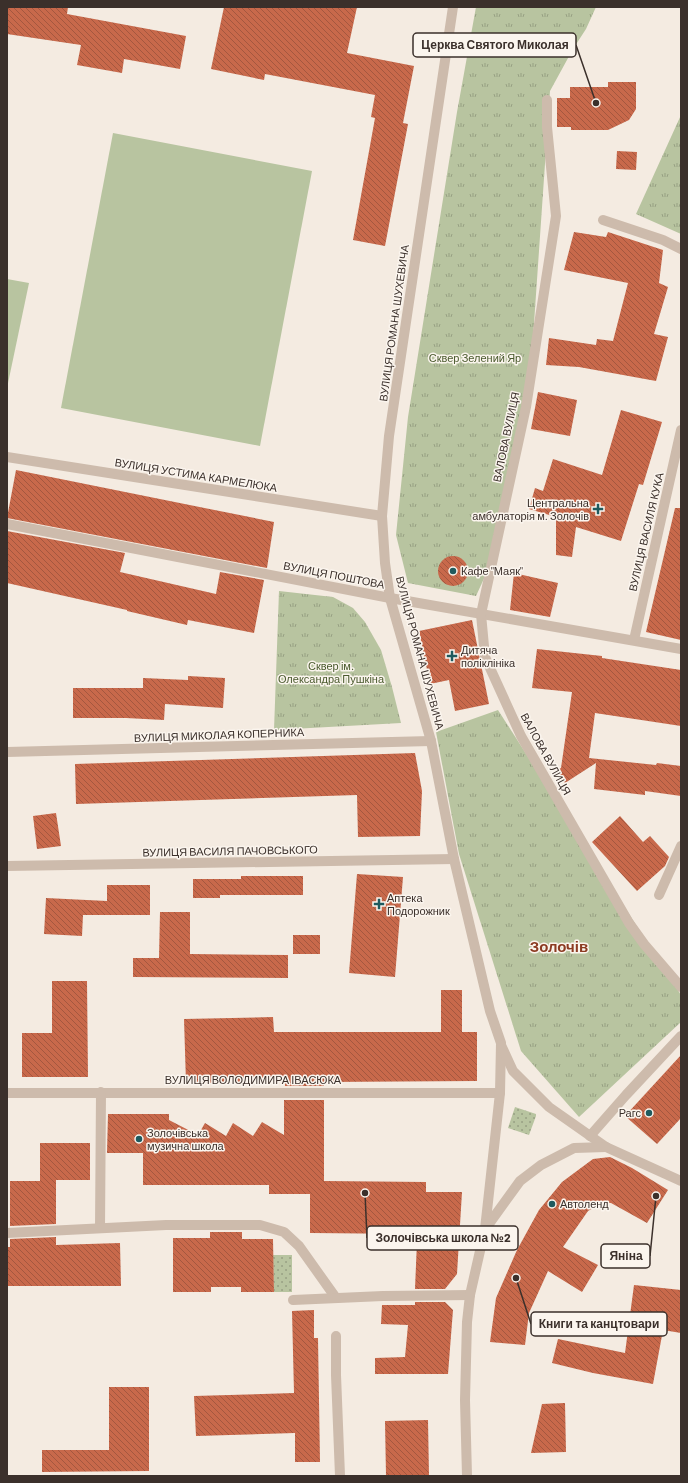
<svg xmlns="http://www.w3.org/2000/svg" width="688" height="1483" viewBox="0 0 688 1483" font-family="Barlow,sans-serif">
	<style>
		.grass { fill: url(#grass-dots) }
		.park { fill: url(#park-tufts) }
		.garden { fill: #b8c4a0 }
		.building { fill: url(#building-back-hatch) }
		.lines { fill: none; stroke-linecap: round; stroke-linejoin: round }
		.pedestrian { stroke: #cdbbac; stroke-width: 10 }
		.minor { stroke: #cdbbac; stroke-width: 10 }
		.tertiary { stroke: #cdbbac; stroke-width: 10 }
		.poi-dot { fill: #1f5a5e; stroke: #fbf5ee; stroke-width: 1.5 }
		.labels { text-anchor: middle; stroke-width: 3; stroke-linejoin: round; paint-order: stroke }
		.street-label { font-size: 11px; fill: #3b302b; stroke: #fbf5ee }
		.park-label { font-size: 11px; fill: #4a5a2e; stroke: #fbf5ee }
		.poi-label { font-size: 11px; fill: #3b302b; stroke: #fbf5ee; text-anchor: start }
		.district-label { font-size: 15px; font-weight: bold; fill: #8c3b22; stroke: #fbf5ee }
		.leader { fill: none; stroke: #3b302b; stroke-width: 1.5 }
		.callout-dot { fill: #3b302b; stroke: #fbf5ee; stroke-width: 1.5 }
		.callout { fill: #fbf5ee; stroke: #3b302b; stroke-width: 1.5 }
		.callout-label { font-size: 12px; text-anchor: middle; font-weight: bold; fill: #3b302b }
	</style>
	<defs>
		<pattern id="grass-dots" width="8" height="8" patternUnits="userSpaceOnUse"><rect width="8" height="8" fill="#b8c4a0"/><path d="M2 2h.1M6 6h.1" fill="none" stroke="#97a083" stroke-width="1.8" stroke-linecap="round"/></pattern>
		<pattern id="park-tufts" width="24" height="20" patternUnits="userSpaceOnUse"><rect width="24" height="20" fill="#b8c4a0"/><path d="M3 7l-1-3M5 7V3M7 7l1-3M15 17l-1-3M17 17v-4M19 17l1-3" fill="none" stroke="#97a083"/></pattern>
		<pattern id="building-back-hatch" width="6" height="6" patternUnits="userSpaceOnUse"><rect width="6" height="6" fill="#c8694b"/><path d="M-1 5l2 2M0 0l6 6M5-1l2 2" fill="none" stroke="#a4573f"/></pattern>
	</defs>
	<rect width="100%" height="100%" fill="#f4ebe1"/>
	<g class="grass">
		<polygon points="515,1107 536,1114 536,1116 529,1135 508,1128"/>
		<polygon points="273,1255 292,1255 292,1292 274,1292"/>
	</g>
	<g class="park">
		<polygon points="476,7 596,7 586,29 573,49 550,91 531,367 487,572 476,596 408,583 396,535 408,417 457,112"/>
		<polygon points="681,115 681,234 636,214"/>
		<polygon points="279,591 333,597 353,608 365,622 381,650 392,687 401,723 274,730"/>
		<polygon points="498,710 681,995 681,1022 579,1117 521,1051 459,854 436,732"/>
	</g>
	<g class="garden">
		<polygon points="113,133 312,171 260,446 61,408"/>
		<polygon points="7,279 29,283 7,388"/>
	</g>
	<g class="building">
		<polygon points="7,7 68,7 67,14 186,36 180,69 124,59 122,73 77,65 81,45 7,34"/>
		<polygon points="224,7 357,7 347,53 414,66 403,123 408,124 385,246 353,240 375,118 371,117 375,95 265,74 264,80 211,69"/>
		<polygon points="608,82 636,82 636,109 629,120 608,130 571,130 571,127 557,127 557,98 570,98 570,87 608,87"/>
		<polygon points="617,151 637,152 636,170 616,169"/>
		<polygon points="574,232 606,237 608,232 663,250 659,283 668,287 654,334 668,337 656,381 579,367 546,365 549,338 596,345 597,339 613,341 628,283 564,270"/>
		<polygon points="538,392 577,400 570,436 531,429"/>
		<polygon points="621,410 662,422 643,485 639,484 621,541 576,527 572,557 556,555 556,517 529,509 535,488 543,491 553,459 602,475"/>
		<polygon points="16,470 274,522 267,568 7,518"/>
		<polygon points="675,508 681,508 681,640 646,632"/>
		<polygon points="7,531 125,553 120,572 216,594 220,572 264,580 254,633 188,620 187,625 127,611 127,610 7,583"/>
		<circle cx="453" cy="571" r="15"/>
		<polygon points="514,573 558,583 550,617 510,610"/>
		<polygon points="472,620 489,704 455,711 449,680 430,684 419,631"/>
		<polygon points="537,649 602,656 602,658 681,670 681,726 595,713 589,758 656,765 657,763 681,766 681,796 645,791 645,795 594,789 596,763 565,783 557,770 561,768 572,692 532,688"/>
		<polygon points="188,676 225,678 223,708 165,704 164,720 126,718 73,718 73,688 143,688 143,678 188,680"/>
		<polygon points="415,753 422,791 420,836 358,837 357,795 76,804 75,764"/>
		<polygon points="56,813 61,846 37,849 33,816"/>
		<polygon points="620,816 643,842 650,836 669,857 665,866 637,891 592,842"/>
		<polygon points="357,874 403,877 395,977 349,973"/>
		<polygon points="241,876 303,876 303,895 220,895 220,898 193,898 193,879 241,879"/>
		<polygon points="107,885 150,885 150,915 83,915 82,936 44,934 46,898 107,901"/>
		<polygon points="160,912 190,912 190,954 288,955 288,978 133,977 133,958 159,958"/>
		<rect x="293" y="935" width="27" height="19"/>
		<polygon points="52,981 87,981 88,1077 22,1077 22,1033 52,1033"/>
		<polygon points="441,990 462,990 462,1032 477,1032 477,1081 324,1082 324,1086 285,1086 285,1082 186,1083 184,1019 273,1017 274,1032 441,1032"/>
		<polygon points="681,1055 681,1118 657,1144 625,1116"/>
		<polygon points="284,1100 324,1100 324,1181 426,1182 426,1192 462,1192 457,1274 445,1289 415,1289 417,1241 415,1240 415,1234 310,1233 310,1194 269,1194 269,1185 143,1185 143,1153 107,1153 108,1114 169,1114 169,1120 198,1135 205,1123 226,1136 233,1123 253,1136 262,1122 284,1135"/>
		<polygon points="40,1143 90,1143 90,1180 56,1180 56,1224 10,1226 10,1181 40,1181"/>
		<polygon points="610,1157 632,1168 668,1190 647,1223 611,1203 602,1203 588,1211 563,1247 598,1265 582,1292 548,1271 529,1313 525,1345 490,1342 496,1298 517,1250 539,1210 562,1182 593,1159"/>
		<polygon points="210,1232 242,1232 242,1239 273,1239 274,1292 241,1292 241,1287 211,1287 211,1292 173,1292 173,1238 210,1238"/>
		<polygon points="56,1237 56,1245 120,1243 121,1286 7,1286 7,1247 10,1247 10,1239"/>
		<polygon points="634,1285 681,1290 681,1333 663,1330 653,1384 593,1373 552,1363 558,1339 625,1353"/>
		<polygon points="415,1302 445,1302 453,1310 448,1374 375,1374 375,1358 405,1357 408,1325 381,1324 382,1305 415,1305"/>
		<polygon points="314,1310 314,1338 318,1338 320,1462 295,1462 295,1433 196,1436 194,1396 294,1393 292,1311"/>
		<polygon points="109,1387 149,1387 149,1471 42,1472 42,1450 109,1450"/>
		<polygon points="565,1403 566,1452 531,1453 542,1404"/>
		<polygon points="428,1420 429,1476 386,1476 385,1421"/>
	</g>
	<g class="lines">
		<g class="pedestrian">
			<polyline points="7,457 382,516"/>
			<polyline points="481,614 485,657 521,736 629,923 644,944 681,987"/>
		</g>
		<g class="minor">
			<polyline points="603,220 663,240 681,249"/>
			<polyline points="7,524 390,598 681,649"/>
			<polyline points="481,614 526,407 556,216 547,127 547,100"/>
			<polyline points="634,640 681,430"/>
			<polyline points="7,752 431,741"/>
			<polyline points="7,866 454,859"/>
			<polyline points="659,895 681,846"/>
			<polyline points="7,1093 500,1093"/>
			<polyline points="590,1136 626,1095 681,1036"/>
			<polyline points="100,1228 101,1092"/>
			<polyline points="7,1233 166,1225 260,1225 284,1232 299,1246 336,1298"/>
			<polyline points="293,1300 383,1296 470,1295"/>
			<polyline points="336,1336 336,1375 340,1476"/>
		</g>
		<g class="tertiary">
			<polyline points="453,7 389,436 382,516 385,563 390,598 431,741 454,859 490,1011 501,1043 500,1093 485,1229 470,1295 467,1322 465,1400 467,1476"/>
			<polyline points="501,1045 513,1071 549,1107 606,1147 681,1181"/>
			<polyline points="486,1228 520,1181 541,1165 574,1148 606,1147"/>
		</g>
	</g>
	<g class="poi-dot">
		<path d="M596 503h4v4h4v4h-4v4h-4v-4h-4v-4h4z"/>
		<circle cx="453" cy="571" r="4"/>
		<path d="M450 650h4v4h4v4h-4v4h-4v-4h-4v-4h4z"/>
		<path d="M377 898h4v4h4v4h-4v4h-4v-4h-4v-4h4z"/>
		<circle cx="649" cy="1113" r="4"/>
		<circle cx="139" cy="1139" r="4"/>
		<circle cx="552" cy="1204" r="4"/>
	</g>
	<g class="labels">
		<g class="street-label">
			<text transform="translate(394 323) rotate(-82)" y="4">ВУЛИЦЯ РОМАНА ШУХЕВИЧА</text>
			<text transform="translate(506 437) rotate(-78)" y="4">ВАЛОВА ВУЛИЦЯ</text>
			<text transform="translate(196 475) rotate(9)" y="4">ВУЛИЦЯ УСТИМА КАРМЕЛЮКА</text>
			<text transform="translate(646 532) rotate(-77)" y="4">ВУЛИЦЯ ВАСИЛЯ КУКА</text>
			<text transform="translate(334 575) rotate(11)" y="4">ВУЛИЦЯ ПОШТОВА</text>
			<text transform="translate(420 653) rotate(75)" y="4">ВУЛИЦЯ РОМАНА ШУХЕВИЧА</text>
			<text transform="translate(219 735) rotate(-2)" y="4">ВУЛИЦЯ МИКОЛАЯ КОПЕРНИКА</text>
			<text transform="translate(546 754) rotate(61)" y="4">ВАЛОВА ВУЛИЦЯ</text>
			<text transform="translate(230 851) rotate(-1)" y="4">ВУЛИЦЯ ВАСИЛЯ ПАЧОВСЬКОГО</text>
			<text x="253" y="1084">ВУЛИЦЯ ВОЛОДИМИРА ІВАСЮКА</text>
		</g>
		<g class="park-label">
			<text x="475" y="362">Сквер Зелений Яр</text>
			<text x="331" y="670">Сквер ім.<tspan x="331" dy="13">Олександра Пушкіна</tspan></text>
		</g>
		<g class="poi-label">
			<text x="589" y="507" text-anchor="end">Центральна<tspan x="589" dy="13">амбулаторія м. Золочів</tspan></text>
			<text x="461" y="575">Кафе "Маяк"</text>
			<text x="461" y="654">Дитяча<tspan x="461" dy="13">поліклініка</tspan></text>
			<text x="387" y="902">Аптека<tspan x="387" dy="13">Подорожник</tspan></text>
			<text x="641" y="1117" text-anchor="end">Рагс</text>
			<text x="147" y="1137">Золочівська<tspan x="147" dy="13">музична школа</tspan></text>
			<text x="560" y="1208">Автоленд</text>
		</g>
		<g class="district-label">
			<text x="559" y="952">Золочів</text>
		</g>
	</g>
	<path class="leader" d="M596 103L576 45M365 1193L367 1238M656 1196L650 1256M516 1278L531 1324"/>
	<g class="callout-dot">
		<circle cx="596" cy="103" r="4"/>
		<circle cx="365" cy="1193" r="4"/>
		<circle cx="656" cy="1196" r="4"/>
		<circle cx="516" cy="1278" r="4"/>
	</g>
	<g class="callout">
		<rect x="413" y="33" width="163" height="24" rx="4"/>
		<rect x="367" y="1226" width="151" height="24" rx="4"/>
		<rect x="601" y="1244" width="49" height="24" rx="4"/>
		<rect x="531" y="1312" width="136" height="24" rx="4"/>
	</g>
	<g class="callout-label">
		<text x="495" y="49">Церква Святого Миколая</text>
		<text x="443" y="1242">Золочівська школа №2</text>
		<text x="626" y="1260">Яніна</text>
		<text x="599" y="1328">Книги та канцтовари</text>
	</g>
	<rect width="688" height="1483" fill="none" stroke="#3b302b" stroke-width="16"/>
</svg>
